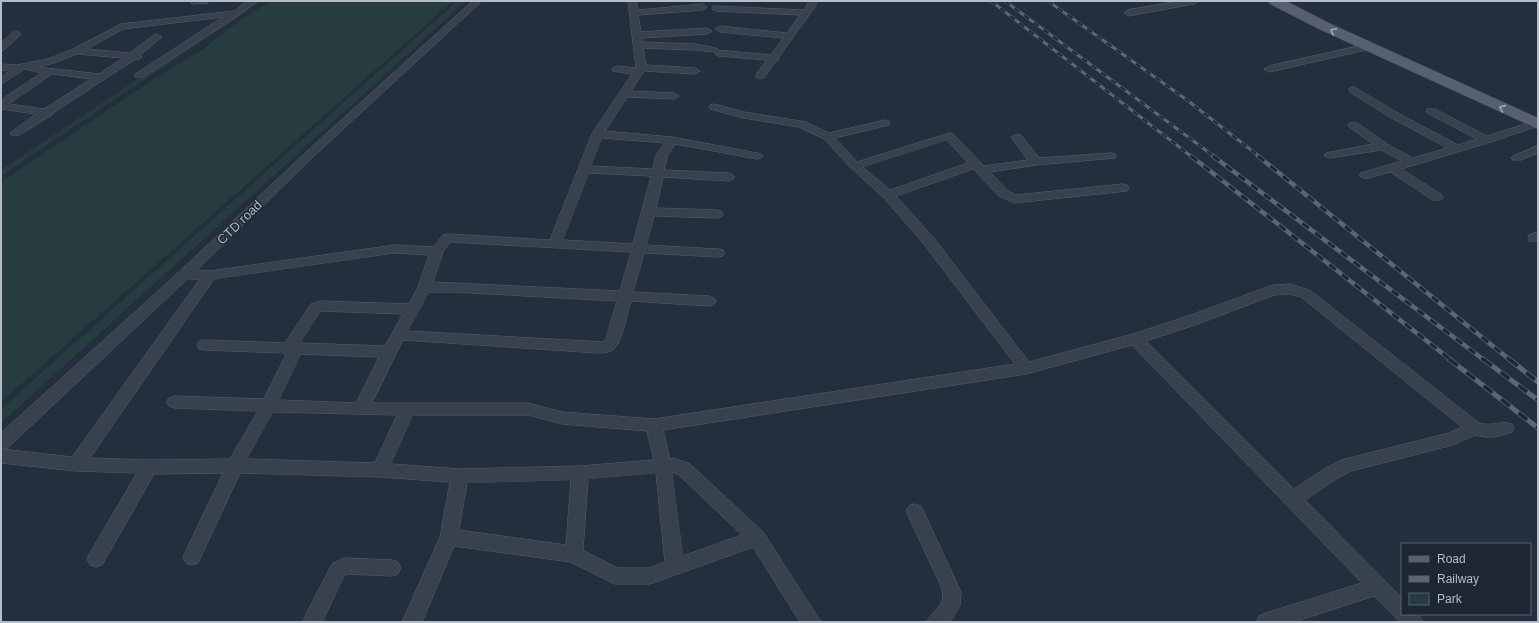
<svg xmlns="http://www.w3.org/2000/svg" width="1539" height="623" viewBox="0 0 1539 623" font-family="Arial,sans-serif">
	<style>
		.green { fill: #263c3f }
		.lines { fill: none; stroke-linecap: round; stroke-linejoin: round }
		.street-casing { stroke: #565f6c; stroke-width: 1 }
		.primary-casing { stroke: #414a57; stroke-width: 1 }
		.street { fill: #38414e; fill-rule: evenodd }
		.primary { fill: #56606e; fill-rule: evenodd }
		.rail-far2-casing { stroke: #5a6575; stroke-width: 3 }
		.rail-far1-casing { stroke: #5a6575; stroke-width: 4.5 }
		.rail-casing { stroke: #5a6575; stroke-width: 5 }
		.rail-far2 { stroke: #1d2633; stroke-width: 2; stroke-dasharray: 6; stroke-linecap: butt }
		.rail-far1 { stroke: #1d2633; stroke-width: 3; stroke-dasharray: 8; stroke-linecap: butt }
		.rail { stroke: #1d2633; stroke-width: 3.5; stroke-dasharray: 11; stroke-linecap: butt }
		.oneway { stroke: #a1aab7 }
		.labels { text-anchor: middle; stroke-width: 3; stroke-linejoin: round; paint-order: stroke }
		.street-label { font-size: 13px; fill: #b4bcc9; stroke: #1d2633 }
	</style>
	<rect width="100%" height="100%" fill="#242f3e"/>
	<g class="green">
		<polygon points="255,1 262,1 1,176 1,170"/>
		<polygon points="270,1 453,1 1,402 1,182 146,84 205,48 231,27"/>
		<polygon points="457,1 466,1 1,423 1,409"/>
	</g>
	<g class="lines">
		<g class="street-casing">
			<g id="street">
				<polygon points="191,1 209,1 208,3 192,4"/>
				<path d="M 247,1 L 257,1 L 236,17 L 143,77 L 135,77 L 134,75 L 223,17 L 123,29 L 87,49 L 130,53 L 154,35 L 157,34 L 162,37 L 140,55 L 142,57 L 140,59 L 134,60 L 53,113 L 52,115 L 19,135 L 11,135 L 10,133 L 36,114 L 1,109 L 1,100 L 41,73 L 25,69 L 1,84 L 1,77 L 10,71 L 1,70 L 1,64 L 17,65 L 48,59 L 73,49 L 121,24 L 234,11 ZM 77,54 L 123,58 L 99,74 L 38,67 L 54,63 ZM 53,74 L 91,79 L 44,109 L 9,104 Z"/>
				<path d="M 473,1 L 482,1 L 313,157 L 197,270 L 210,271 L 395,245 L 434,247 L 443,235 L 448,234 L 550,240 L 592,134 L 632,74 L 613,71 L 612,69 L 617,66 L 636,68 L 628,1 L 636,1 L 638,10 L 703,4 L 707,7 L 703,10 L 638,15 L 641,32 L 707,28 L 712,31 L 707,34 L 642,38 L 642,42 L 695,44 L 716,48 L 717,50 L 771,55 L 783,38 L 720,32 L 715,29 L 720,26 L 787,33 L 800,15 L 716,11 L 713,10 L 712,8 L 713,6 L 804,10 L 809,1 L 817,1 L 815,7 L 779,57 L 778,60 L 776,61 L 764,78 L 760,79 L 755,76 L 767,60 L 719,56 L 716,55 L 715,52 L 695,50 L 643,48 L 646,65 L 695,68 L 700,71 L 695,74 L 644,71 L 631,91 L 674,93 L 679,96 L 674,99 L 627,97 L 605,131 L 672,137 L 757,153 L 761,154 L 763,156 L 761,158 L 757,159 L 675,144 L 667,157 L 664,170 L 729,173 L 733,175 L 735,177 L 733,179 L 729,181 L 663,177 L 656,208 L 717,210 L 721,211 L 723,214 L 721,217 L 717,218 L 654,216 L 646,245 L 718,249 L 723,250 L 725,253 L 723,256 L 718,257 L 644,253 L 633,292 L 709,296 L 714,298 L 716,301 L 714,304 L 709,306 L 631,301 C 627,313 622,346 611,351 C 607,353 602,353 598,353 L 403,340 L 372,403 L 528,403 L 562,412 L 654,419 L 1015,364 L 923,243 L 884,198 L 851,168 L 824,139 L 799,127 L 743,118 L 710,109 L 709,107 L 710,105 L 714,104 L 744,112 L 806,122 L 829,133 L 885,120 L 889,121 L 890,123 L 889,125 L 835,138 L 857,162 L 949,133 L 953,134 L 984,166 L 1028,160 L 1011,137 L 1017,134 L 1021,135 L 1039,158 L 1111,153 L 1115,154 L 1117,156 L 1115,158 L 1036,165 L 990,172 L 1007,190 L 1016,195 L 1123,184 L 1127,185 L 1129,188 L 1127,191 L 1014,203 L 999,196 L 973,169 L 896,196 L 933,237 L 1029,362 L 1133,334 L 1188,316 L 1273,285 L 1291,284 L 1311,291 L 1479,423 C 1493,427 1500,420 1512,424 L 1514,428 L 1512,432 C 1497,437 1490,439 1475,435 L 1453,445 L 1351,471 L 1336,479 L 1305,500 L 1402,598 L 1402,614 L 1418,614 L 1423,622 L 1400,622 L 1374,596 L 1294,622 L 1256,622 L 1259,616 L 1266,613 L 1362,583 L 1132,345 L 1026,374 L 663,430 L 670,459 L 674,458 L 690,464 L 763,532 L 821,622 L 800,622 L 753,547 L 650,584 L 615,584 L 571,562 L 454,546 L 422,622 L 402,622 L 440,537 L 450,482 L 380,477 L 240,473 L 198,563 L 192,565 L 186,563 L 183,557 L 223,473 L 154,474 L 102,565 L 96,567 L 90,565 L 87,559 L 90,553 L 137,473 L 76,471 L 1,463 L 1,433 L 180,271 L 305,153 ZM 602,138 L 665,143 L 655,157 L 653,169 L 591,166 ZM 947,140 L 968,163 L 890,190 L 863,167 ZM 589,173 L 651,176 L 633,244 L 563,240 ZM 451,242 L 631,252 L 620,291 L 433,282 L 443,252 ZM 395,253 L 429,255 L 418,287 L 409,304 L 321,301 L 311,304 L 285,343 L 204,340 L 199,341 L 197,345 L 199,349 L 204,350 L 283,353 L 286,355 L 264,399 L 174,396 L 169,398 L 166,402 L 169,406 L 174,408 L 258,411 L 230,459 L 149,460 L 90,458 L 214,279 ZM 188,279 L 200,279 L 72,457 L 2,449 L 7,448 ZM 429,292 L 454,292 L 617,301 L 606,338 L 603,342 L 408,331 ZM 1290,294 L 1301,297 L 1462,427 L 1449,433 L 1341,460 L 1324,469 L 1294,489 L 1146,341 L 1198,324 L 1274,295 ZM 321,311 L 403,314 L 385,346 L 300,343 ZM 301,354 L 379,357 L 356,403 L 279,400 ZM 273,412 L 397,415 L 375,463 L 247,459 ZM 413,415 L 528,415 L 562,424 L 647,431 L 654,460 L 580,466 L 460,469 L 391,464 ZM 672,472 L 678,474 L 742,535 L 683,556 ZM 656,473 L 665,562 L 650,568 L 617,568 L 583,550 L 588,479 ZM 571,480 L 566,545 L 459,530 L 467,483 Z"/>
				<polygon points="1179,1 1198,1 1194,4 1128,16 1124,13 1128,10"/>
				<polygon points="16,31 19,32 21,34 19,36 4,50 1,51 1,43 13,32"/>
				<polygon points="1368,44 1373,47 1371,49 1269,72 1264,69 1269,66"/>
				<polygon points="1354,87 1396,112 1458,145 1477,139 1427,113 1426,111 1427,109 1435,109 1487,136 1537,120 1538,126 1491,142 1401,169 1441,194 1443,197 1441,200 1433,200 1390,172 1365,179 1361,177 1359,175 1361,173 1402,161 1381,150 1330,158 1326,157 1324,155 1326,153 1373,144 1349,127 1348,125 1349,123 1357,123 1387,144 1413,158 1447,148 1388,116 1350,92 1349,90 1350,88"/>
				<polygon points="1538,146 1538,153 1521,160 1513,160 1511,158 1513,156"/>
				<polygon points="1538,232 1538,241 1529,241 1528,238 1529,235"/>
				<path d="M 915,504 L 921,506 L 961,592 L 960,606 L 950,622 L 927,622 C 935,605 947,608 941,586 L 906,511 L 909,506 Z"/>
				<polygon points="345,558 392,560 398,562 401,568 398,574 392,576 347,574 344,576 322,622 302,622 332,564"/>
			</g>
		</g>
		<g class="primary-casing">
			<polygon id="primary" points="1268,1 1286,1 1331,24 1538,118 1538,129 1321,30 1270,4"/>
		</g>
		<use href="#street" class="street"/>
		<use href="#primary" class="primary"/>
		<g class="rail-far2-casing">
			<g id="rail-far2">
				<polyline points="991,1 1192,157"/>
				<polyline points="1005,1 1215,157"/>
				<polyline points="1048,1 1187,100 1260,157"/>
			</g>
		</g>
		<g class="rail-far1-casing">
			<g id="rail-far1">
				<polyline points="1191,156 1451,360"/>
				<polyline points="1213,156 1484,360"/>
				<polyline points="1258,156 1510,360"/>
			</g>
		</g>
		<g class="rail-casing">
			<g id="rail">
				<polyline points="1449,359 1538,428"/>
				<polyline points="1483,359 1538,400"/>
				<polyline points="1509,359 1538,382"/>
			</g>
		</g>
		<use href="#rail-far2" class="rail-far2"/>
		<use href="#rail-far1" class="rail-far1"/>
		<use href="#rail" class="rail"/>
	</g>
	<defs><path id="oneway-chevron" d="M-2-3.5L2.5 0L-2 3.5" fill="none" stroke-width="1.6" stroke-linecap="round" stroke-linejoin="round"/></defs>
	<g class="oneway">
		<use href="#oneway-chevron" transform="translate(1333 31) rotate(-155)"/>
		<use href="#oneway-chevron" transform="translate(1502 108) rotate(-156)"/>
	</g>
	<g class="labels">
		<g class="street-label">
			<text transform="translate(239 222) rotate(-44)" y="5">CTD road</text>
		</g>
	</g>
	<rect width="1539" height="623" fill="none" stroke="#b4bcc9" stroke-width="4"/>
	<rect x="1401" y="543" width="130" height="72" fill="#1d2633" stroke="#59626f"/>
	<rect x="1409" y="556" width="20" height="6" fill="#56606e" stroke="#59626f"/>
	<text x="1437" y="563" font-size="12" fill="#b4bcc9">Road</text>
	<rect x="1409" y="576" width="20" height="6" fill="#5a6575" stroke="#59626f"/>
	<text x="1437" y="583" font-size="12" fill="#b4bcc9">Railway</text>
	<rect x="1409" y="593" width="20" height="12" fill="#263c3f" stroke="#59626f"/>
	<text x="1437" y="603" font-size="12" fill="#b4bcc9">Park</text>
</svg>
